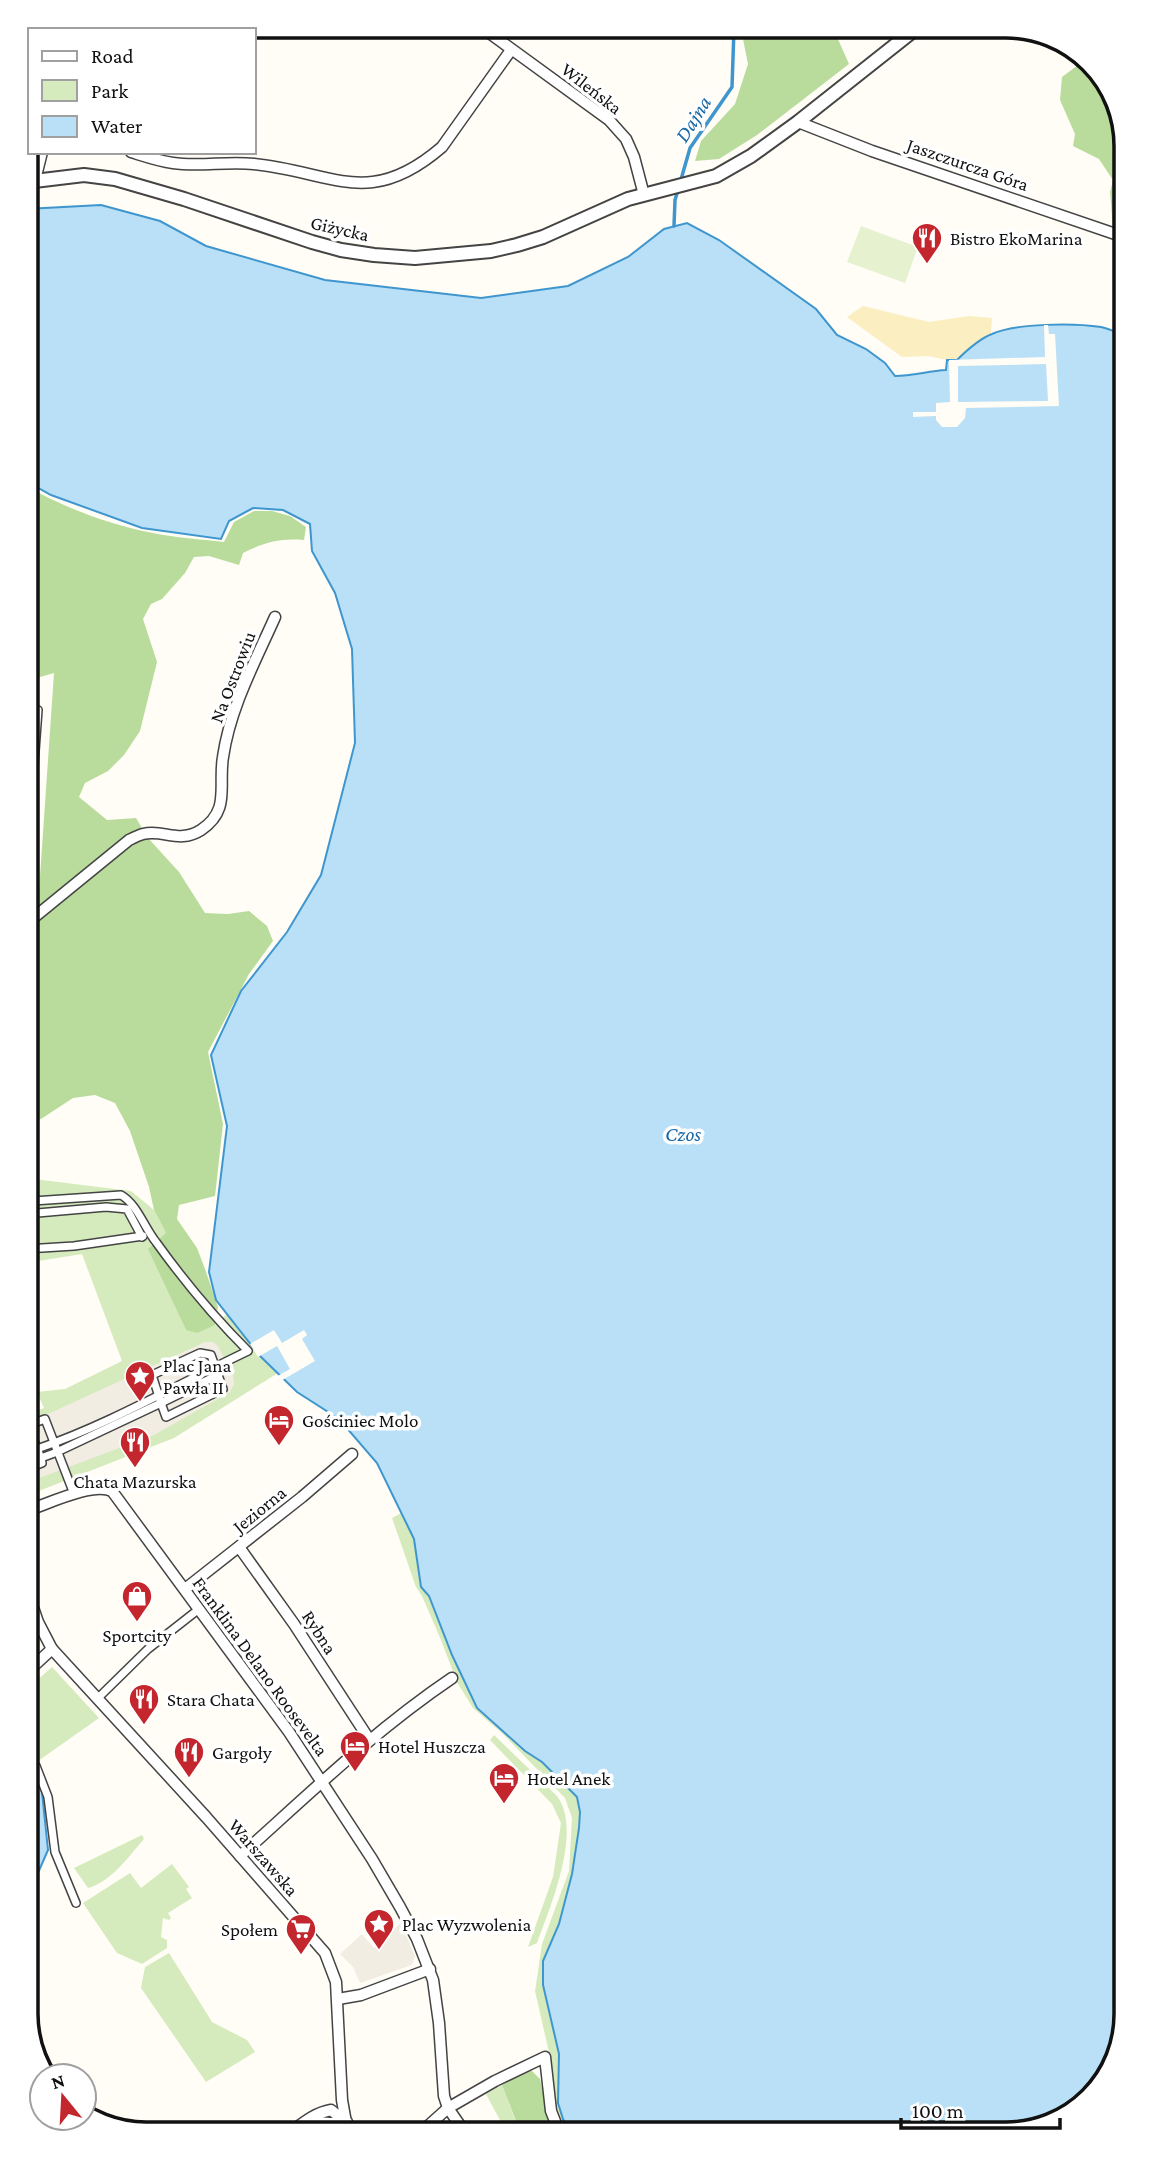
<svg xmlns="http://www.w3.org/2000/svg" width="1153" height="2160" viewBox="0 0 1153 2160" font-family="'Crimson Pro',serif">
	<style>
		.green { fill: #d5ebbd }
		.forest { fill: #b9dc9c }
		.sand { fill: #fbeec1 }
		.pitch { fill: #e6f2cf }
		.plaza { fill: #f1ede2 }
		.water { fill: #b9e0f7; stroke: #3f96cf; stroke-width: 2 }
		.pier { fill: #fffdf5; fill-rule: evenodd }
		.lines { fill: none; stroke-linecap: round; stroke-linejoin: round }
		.stream { stroke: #3f96cf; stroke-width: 3.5 }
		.pedestrian-casing { stroke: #444; stroke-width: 10 }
		.minor-casing { stroke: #444; stroke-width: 13 }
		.tertiary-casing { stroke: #444; stroke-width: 16 }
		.pedestrian { stroke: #fff; stroke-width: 7 }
		.minor { stroke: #fff; stroke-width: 10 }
		.tertiary { stroke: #fff; stroke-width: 12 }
		.labels { text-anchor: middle; stroke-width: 7; stroke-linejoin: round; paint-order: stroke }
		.street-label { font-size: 19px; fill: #111; stroke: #fff }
		.poi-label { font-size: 19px; fill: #111; stroke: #fff; text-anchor: start }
		.water-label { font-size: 21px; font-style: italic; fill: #1768a6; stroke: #fff }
		.rim { fill: none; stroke: #111; stroke-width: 3.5 }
	</style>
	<rect width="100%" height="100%" fill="#fffdf5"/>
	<g class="green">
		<polygon points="26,1178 131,1191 154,1210 166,1233 171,1297 186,1330 215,1325 228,1313 259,1355 278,1373 174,1438 26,1496 26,1415 44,1408 37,1392 65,1389 122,1361 82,1254 26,1263"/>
		<polygon points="401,1513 414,1539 421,1587 429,1596 452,1655 477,1708 525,1751 542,1762 577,1797 580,1812 579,1828 572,1874 559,1924 543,1961 543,1985 559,2054 558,2093 563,2119 573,2134 565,2134 555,2111 550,2057 535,1991 542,1944 569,1871 572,1818 565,1798 503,1734 473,1708 457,1682 441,1640 422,1596 416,1587 392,1518"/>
		<polygon points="52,1667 99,1718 38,1761 26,1745 26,1690"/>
		<path d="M 494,1735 L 557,1796 C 583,1831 550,1907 537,1943 L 528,1947 L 553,1877 L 561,1823 L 552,1804 L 490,1740 Z"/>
		<path d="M 142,1835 L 144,1839 C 129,1856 111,1882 88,1888 L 74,1868 Z"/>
		<polygon points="172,1864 189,1887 186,1889 192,1898 168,1913 171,1918 169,1920 163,1918 161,1937 167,1940 167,1948 142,1964 117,1953 83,1903 130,1873 141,1888"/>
		<polygon points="169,1953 212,2022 247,2040 255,2052 206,2082 141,1988 145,1967"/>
		<polygon points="502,2085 520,2133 521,2134 494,2134 502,2124 486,2094"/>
	</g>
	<g class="forest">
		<polygon points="833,28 849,64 757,135 719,159 695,161 701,141 735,104 748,64 741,29"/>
		<polygon points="1086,59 1117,100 1127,146 1127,233 1113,228 1110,192 1113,180 1099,159 1073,146 1075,134 1060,100 1062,77"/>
		<path d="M 26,486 C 65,508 110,525 153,533 C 176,538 200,539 224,542 L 234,522 L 254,511 L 272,511 L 290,516 L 306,527 L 304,540 C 280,538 265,542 243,553 L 239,565 L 209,556 L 194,557 L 185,573 L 162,599 L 151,604 L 143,619 L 157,662 L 140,731 L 124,755 L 108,771 L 85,783 L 79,797 L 107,820 L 136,818 L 148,838 L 179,872 L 205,913 L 228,914 L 249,911 L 267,926 L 273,941 L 249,974 L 208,1052 L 223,1124 L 215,1196 L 179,1205 L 177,1219 L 197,1248 L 205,1269 L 218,1307 L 215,1325 L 197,1333 L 186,1330 L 148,1249 L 166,1233 L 154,1210 L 149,1187 L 130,1131 L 115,1103 L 95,1095 L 73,1098 L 41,1119 L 26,1120 L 26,1080 L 54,673 L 26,681 Z"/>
		<polygon points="532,2071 540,2079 550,2125 533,2134 521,2134 502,2085 524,2072"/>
	</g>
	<polygon class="sand" points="863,306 929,322 969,316 992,318 991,334 966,350 957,360 947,360 928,356 902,357 847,317"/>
	<polygon class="pitch" points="861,226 918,247 905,283 847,262"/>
	<g class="plaza">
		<polygon points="205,1342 213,1342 218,1346 233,1376 234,1384 230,1392 154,1435 26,1483 26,1424"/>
		<polygon points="401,1923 415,1956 412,1965 360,1983 353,1967 340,1954 362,1934 374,1948"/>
	</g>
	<g class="water">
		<path d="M 101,205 L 160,221 L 206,246 L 325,280 L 481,298 L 568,286 L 628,257 L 664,229 L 687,223 L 719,240 L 816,309 L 837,335 L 866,349 L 885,363 L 895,376 C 913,376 928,371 946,370 L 947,360 L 957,360 C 967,350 979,339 992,334 C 1017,323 1074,323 1101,327 C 1109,329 1118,333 1127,335 L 1127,2014 L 1107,2080 L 1053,2124 L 1007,2134 L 573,2134 L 563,2119 L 558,2103 L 559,2054 L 543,1985 L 543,1961 L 559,1924 L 572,1874 L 579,1828 L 580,1812 L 577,1797 L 542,1762 L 525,1751 L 477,1708 L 452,1655 L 429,1596 L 421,1587 L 414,1539 L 377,1463 L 339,1419 L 297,1392 L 259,1355 L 216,1300 L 209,1272 L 227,1126 L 211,1055 L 241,991 L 287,932 L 321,875 L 355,743 L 352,649 L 335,593 L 312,551 L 310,524 L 283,510 L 253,508 L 229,521 L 221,539 L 142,528 L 51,495 L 26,481 L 26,209 Z"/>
		<polygon points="26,1760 42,1792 48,1850 38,1873 26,1883"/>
	</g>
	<g class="pier">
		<path d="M 1044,325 L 1048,325 L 1049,334 L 1055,334 L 1059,406 L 966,408 L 965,418 L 957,427 L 942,427 L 936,420 L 936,416 L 913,417 L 913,412 L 936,412 L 936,403 L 950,402 L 949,360 L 1045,357 ZM 1046,364 L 1048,401 L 958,402 L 958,366 Z"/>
		<polygon points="274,1330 282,1343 304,1330 307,1335 302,1339 315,1361 279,1382 276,1377 290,1369 277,1346 258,1357 250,1344"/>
	</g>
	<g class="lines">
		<g class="stream">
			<polyline points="680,183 690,148 732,87 734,29"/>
			<polyline points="674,226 675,200 678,190"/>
		</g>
		<g class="pedestrian-casing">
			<g id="pedestrian">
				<polyline points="26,874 38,710"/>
				<polyline points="26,1214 106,1207 127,1209 142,1237"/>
				<polyline points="26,1249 74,1246 143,1236"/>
				<polygon points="200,1353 211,1355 218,1375 161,1403 152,1375"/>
				<polyline points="26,1426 45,1419 72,1489"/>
				<path d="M 26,1447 L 35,1443 L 37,1449 C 110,1424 178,1384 248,1351 C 214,1317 184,1281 156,1242 C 144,1227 137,1204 121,1195 L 33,1201 L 26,1199"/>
				<polyline points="37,1449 41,1458 57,1452 161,1403 166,1417 223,1389 218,1375"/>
				<polyline points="26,1469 42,1463 41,1458"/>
				<polyline points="97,1699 148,1649 199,1609"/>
				<polyline points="26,1753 36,1766 48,1797 55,1852 76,1903"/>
			</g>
		</g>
		<g class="minor-casing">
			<g id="minor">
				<polyline points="488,32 609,120 626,139 634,157 644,195"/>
				<polyline points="798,122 872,151 1127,238"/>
				<path d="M 131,152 C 144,156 158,161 173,163 C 199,167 227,161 254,164 C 333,172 369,210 442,147 L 511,50"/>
				<polyline points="35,180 42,152"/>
				<path d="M 26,924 L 129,840 C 133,838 139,835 143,834 C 164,829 179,844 201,830 C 231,810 218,786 223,757 C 230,708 255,662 275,617"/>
				<polyline points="26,1411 28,1411 26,1405"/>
				<path d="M 26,1511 C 48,1504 92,1482 112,1491 L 289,1732 L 372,1859 L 400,1907 L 417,1939 L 433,1980 L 439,2023 L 444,2096 L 448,2108 L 466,2134"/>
				<polyline points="239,1547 294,1624 369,1739"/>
				<polyline points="26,1587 38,1622 52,1649 206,1817 325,1953 336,1982 342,2100 348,2134"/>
				<polyline points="185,1589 302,1497 352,1454"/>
				<polyline points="26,1673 52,1649"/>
				<path d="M 240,1856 C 309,1794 375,1730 452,1678"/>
				<polyline points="338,1999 361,1995 430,1969"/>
				<path d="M 306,2122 C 320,2121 333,2125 347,2122"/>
				<path d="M 288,2134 C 302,2124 314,2113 331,2110 L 346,2122"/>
				<polyline points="419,2134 448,2108 495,2081 545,2057 551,2111 560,2134"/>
			</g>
		</g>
		<g class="tertiary-casing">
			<polyline id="tertiary" points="26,182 84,175 115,179 184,199 312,242 341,250 374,255 415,258 491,251 517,245 543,237 628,199 716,176 751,156 798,122 918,27"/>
		</g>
		<use href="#pedestrian" class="pedestrian"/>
		<use href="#minor" class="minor"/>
		<use href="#tertiary" class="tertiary"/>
	</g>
	<defs>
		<g id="restaurant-pin" transform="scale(1.575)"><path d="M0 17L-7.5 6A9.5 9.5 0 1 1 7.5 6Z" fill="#c4262e" stroke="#fff"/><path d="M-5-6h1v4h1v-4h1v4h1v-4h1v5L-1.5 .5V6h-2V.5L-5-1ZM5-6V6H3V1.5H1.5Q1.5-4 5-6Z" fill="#fff"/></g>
		<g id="sight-pin" transform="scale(1.575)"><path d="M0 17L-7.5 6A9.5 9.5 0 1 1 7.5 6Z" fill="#c4262e" stroke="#fff"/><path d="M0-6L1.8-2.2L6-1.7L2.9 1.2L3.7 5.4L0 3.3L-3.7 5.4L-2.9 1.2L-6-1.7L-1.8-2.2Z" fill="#fff"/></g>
		<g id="hotel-pin" transform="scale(1.575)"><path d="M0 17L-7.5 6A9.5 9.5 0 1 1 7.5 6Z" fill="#c4262e" stroke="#fff"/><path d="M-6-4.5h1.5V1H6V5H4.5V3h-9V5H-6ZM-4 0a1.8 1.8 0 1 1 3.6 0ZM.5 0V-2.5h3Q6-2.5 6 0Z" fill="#fff"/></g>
		<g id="shop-pin" transform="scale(1.575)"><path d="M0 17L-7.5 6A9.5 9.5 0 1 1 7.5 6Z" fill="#c4262e" stroke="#fff"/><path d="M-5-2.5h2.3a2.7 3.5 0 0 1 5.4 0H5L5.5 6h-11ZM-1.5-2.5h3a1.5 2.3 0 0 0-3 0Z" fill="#fff"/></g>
		<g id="supermarket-pin" transform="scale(1.575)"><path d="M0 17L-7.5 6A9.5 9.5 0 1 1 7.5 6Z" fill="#c4262e" stroke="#fff"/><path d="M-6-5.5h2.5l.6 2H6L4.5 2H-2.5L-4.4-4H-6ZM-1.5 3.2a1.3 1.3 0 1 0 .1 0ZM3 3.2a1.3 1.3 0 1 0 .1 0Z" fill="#fff"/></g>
	</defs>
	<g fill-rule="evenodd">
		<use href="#restaurant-pin" x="927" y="238"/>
		<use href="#sight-pin" x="140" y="1376"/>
		<use href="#hotel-pin" x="279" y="1420"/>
		<use href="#restaurant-pin" x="135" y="1442"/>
		<use href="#shop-pin" x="137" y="1596"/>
		<use href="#restaurant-pin" x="144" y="1699"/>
		<use href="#hotel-pin" x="355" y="1746"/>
		<use href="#restaurant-pin" x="189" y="1752"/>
		<use href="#hotel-pin" x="504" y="1778"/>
		<use href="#sight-pin" x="379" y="1924"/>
		<use href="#supermarket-pin" x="301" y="1929"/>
	</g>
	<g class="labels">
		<g class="street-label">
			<text transform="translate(592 88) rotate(38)" y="7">Wileńska</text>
			<text transform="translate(968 164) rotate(19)" y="7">Jaszczurcza Góra</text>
			<text transform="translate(340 228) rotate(13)" y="7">Giżycka</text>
			<text transform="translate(232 677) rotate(-69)" y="7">Na Ostrowiu</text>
			<text transform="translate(259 1509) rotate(-39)" y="7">Jeziorna</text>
			<text transform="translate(320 1632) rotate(57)" y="7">Rybna</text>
			<text transform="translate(261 1666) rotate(54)" y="7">Franklina Delano Roosevelta</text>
			<text transform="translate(264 1857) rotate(49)" y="7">Warszawska</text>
		</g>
		<g class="poi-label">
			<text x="950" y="245">Bistro EkoMarina</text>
			<text x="163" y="1372">Plac Jana<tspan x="163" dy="22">Pawła II</tspan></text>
			<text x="302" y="1427">Gościniec Molo</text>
			<text x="135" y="1488" text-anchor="middle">Chata Mazurska</text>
			<text x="137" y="1642" text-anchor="middle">Sportcity</text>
			<text x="167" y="1706">Stara Chata</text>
			<text x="378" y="1753">Hotel Huszcza</text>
			<text x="212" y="1759">Gargoły</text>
			<text x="527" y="1785">Hotel Anek</text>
			<text x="402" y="1931">Plac Wyzwolenia</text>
			<text x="278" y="1936" text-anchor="end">Społem</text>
		</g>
		<g class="water-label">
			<text transform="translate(693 119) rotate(-58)" y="7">Dajna</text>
			<text x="683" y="1141">Czos</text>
		</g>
	</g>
	<path d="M0 0H1153V2160H0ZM146 38H1006A108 108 0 0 1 1114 146V2014A108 108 0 0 1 1006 2122H146A108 108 0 0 1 38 2014V146A108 108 0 0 1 146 38Z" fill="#fff" fill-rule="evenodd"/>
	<path class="rim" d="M146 38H1006A108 108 0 0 1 1114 146V2014A108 108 0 0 1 1006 2122H146A108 108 0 0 1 38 2014V146A108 108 0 0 1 146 38Z"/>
	<rect x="28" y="28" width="228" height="126" fill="#ffffff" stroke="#a0a0a0" stroke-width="2"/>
	<rect x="42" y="51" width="35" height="10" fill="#ffffff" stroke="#a0a0a0" stroke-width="2"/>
	<text x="91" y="63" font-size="21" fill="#111111">Road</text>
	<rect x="42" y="80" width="35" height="21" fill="#d5ebbd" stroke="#a0a0a0" stroke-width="2"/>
	<text x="91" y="98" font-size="21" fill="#111111">Park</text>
	<rect x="42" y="116" width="35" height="21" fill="#b9e0f7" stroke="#a0a0a0" stroke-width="2"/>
	<text x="91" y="133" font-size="21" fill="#111111">Water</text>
	<g transform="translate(63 2097) rotate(342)"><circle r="33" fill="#ffffff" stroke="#a0a0a0" stroke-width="2"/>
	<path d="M0-5L12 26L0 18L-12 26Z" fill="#c4262e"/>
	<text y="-10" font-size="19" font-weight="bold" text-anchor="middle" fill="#111111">N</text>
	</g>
	<path d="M901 2118v10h159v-10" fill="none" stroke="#111111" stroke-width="3.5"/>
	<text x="912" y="2118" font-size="21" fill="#111111" stroke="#ffffff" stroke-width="5" paint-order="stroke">100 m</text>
</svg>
